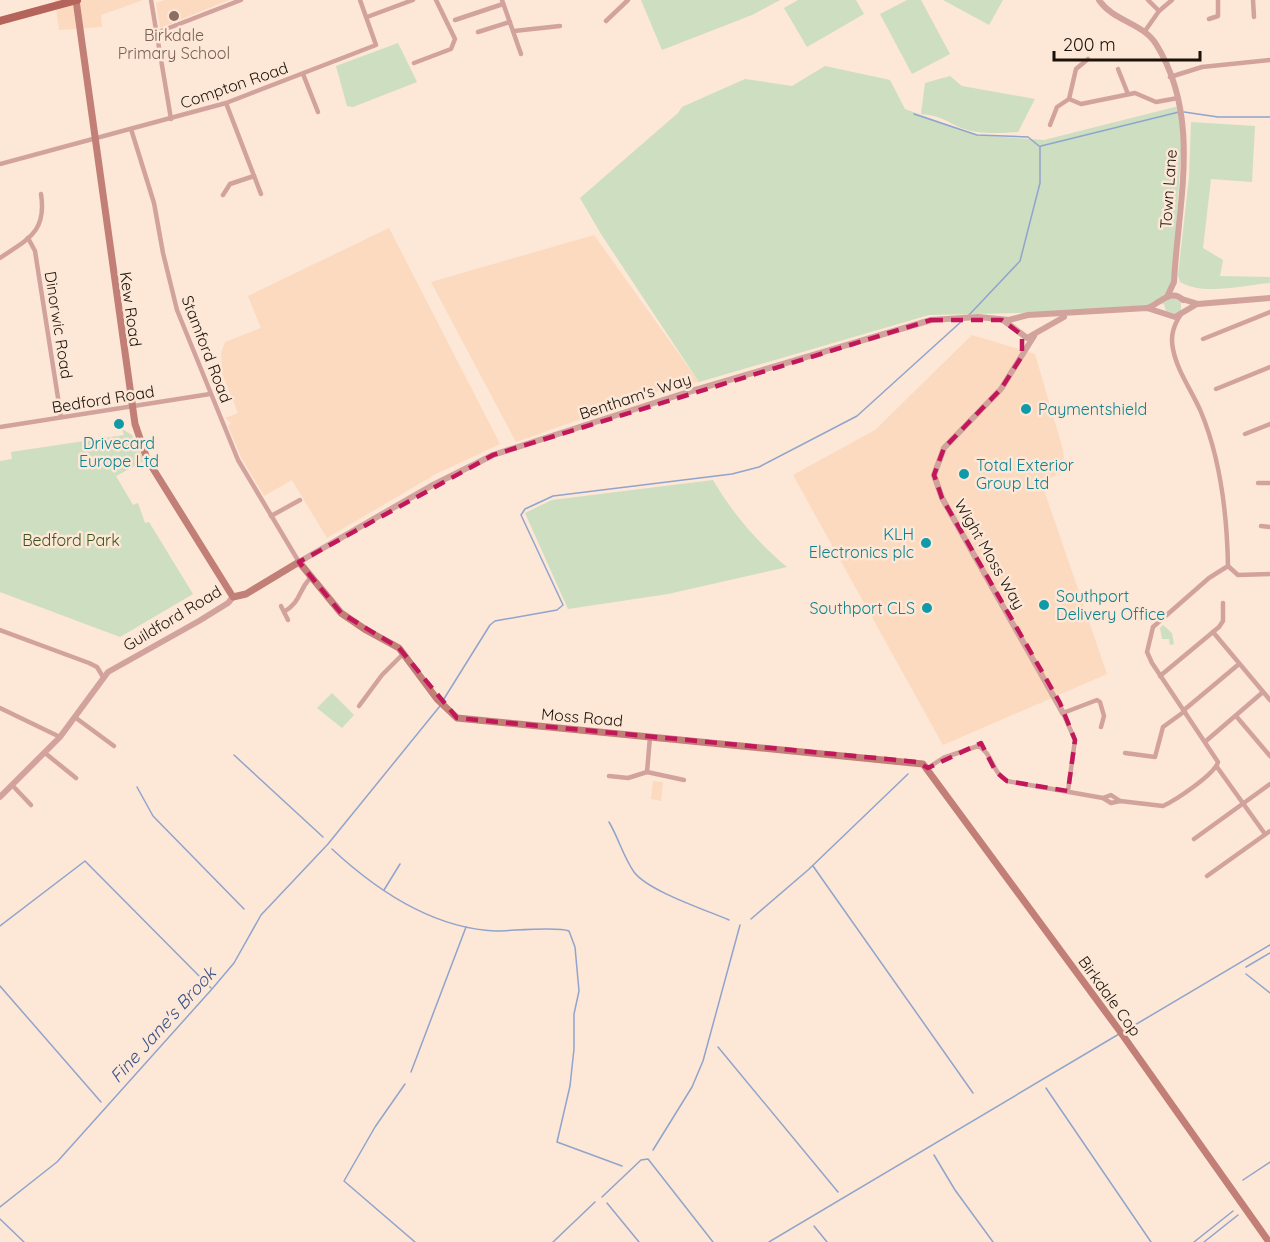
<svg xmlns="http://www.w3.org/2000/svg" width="1270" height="1242" viewBox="0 0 1270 1242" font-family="Quicksand,sans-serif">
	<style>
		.built { fill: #fbdabf }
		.green { fill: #cddec1 }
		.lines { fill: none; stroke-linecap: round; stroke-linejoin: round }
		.stream { stroke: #90a4cd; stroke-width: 1.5 }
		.minor { stroke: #d2a39d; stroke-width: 4.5 }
		.tertiary { stroke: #d2a39d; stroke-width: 6 }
		.secondary { stroke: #c27f77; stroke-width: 7 }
		.primary { stroke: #b5645b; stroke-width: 8 }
		.marked { fill: none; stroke: #c2185b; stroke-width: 4.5; stroke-dasharray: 12 8; stroke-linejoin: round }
		.education-dot { fill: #8d6e63; stroke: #fde7d6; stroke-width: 2 }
		.culture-dot { fill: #0f9aa8; stroke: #fde7d6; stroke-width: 2 }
		.labels { text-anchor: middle; stroke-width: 5; stroke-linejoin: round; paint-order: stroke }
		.education-label { font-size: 16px; fill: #785e54; stroke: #fde7d6 }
		.street-label { font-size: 16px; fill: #1b120b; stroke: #fde7d6 }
		.culture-label { font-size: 16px; fill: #0d838f; stroke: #fde7d6; text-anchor: start }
		.park-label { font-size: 16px; fill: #38561a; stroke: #fde7d6 }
		.water-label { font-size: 18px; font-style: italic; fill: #3b538a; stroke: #fde7d6 }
	</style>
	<rect width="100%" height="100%" fill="#fde7d6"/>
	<g class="built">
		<polygon points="55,0 143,0 101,15 102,27 59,30"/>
		<polygon points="165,0 229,0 160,28 156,3"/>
		<polygon points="389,228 500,444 436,474 327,538 292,480 264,496 242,459 228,426 231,423 225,418 238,413 222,373 221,353 225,342 261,328 248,296"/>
		<polygon points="594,235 699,382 674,386 516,442 431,282"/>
		<polygon points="972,335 1035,354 1063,450 1065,469 1042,484 1107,674 943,745 793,475 875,430"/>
		<polygon points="653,781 663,782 661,801 651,799"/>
	</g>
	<g class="green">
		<polygon points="641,0 780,0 752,15 662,50"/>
		<polygon points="798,0 856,0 864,14 807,47 784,8"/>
		<polygon points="907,0 921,0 950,54 912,74 880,14"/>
		<polygon points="943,0 1003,0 989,25"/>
		<polygon points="398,43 417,82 353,107 347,106 336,66"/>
		<polygon points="825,66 890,80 905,109 977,135 1044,140 1179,106 1183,125 1172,290 1173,297 1181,302 1181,311 1176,314 1166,311 1164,304 1055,312 929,315 699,382 601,234 580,198 678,113 682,107 745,79 792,86"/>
		<path d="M 950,76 L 962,86 L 1035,99 L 1018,132 C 1000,133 979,135 961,128 C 944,120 941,116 921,114 L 925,83 Z"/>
		<path d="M 1191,122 L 1255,126 L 1252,182 L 1211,179 L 1203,248 L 1223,260 L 1220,276 L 1270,277 L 1270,283 C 1244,285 1203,296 1180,282 L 1178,275 L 1189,177 Z"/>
		<polygon points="122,429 132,435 144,461 116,476 133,505 138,503 145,523 149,522 193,594 120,637 0,592 0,461 12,459 11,452 124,435"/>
		<path d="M 713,480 C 733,514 757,542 787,567 L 668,594 L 568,609 L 525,513 L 552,500 Z"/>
		<polygon points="1163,625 1172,633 1174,644 1170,645 1169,639 1162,639 1160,628"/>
		<polygon points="332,693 354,715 342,728 317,708"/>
	</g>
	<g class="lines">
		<g class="stream">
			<polyline points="1184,112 1218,117 1270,117"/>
			<polyline points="914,114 977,135 1028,137 1039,146"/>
			<polyline points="1041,146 1179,112"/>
			<polyline points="969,315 1020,261 1040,183 1040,146"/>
			<polyline points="442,702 490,625 495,621 557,610 563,605 521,515 525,509 553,496 732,474 759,467 857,416 963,320"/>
			<polyline points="234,755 323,837"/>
			<polyline points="137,787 153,816 244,909"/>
			<path d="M 609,822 C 619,839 623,856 634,872 C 648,891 706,910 729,920"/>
			<path d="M 332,849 C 376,890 433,928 495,931 C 512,931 557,926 569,931 L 575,947 L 579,991 L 574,1014 L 574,1049 L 570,1086 L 557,1142 L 622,1166"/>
			<polyline points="813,866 973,1093"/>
			<polyline points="384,890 400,864"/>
			<polyline points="751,919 808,870 908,774"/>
			<polyline points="0,926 85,861 211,988"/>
			<polyline points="1246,967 1270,953"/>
			<polyline points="1246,974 1270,993"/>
			<polyline points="0,986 101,1102"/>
			<polyline points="1123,1032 1270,945"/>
			<polyline points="718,1047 838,1192"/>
			<polyline points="411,1072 466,927"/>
			<polyline points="405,1084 375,1127 344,1181 415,1242"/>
			<polyline points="1046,1088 1151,1242"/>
			<polyline points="653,1150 692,1087 703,1061 740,925"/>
			<polyline points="934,1155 955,1190 993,1242"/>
			<polyline points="1243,1180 1270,1162"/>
			<polyline points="602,1197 641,1160 648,1159 713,1242"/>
			<polyline points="607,1203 639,1242"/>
			<polyline points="0,1207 57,1162 212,989 234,963 261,915 328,844 440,706"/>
			<polyline points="0,1219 24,1242"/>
			<polyline points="814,1226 827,1242"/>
			<polyline points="553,1242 595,1202"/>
			<polyline points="769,1242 1119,1034"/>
			<polyline points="1194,1242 1233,1211"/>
			<polyline points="1204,1242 1238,1215"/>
		</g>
		<g class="minor">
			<polyline points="151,0 171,119"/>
			<polyline points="502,0 521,54"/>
			<polyline points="1148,0 1159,11"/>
			<polyline points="1253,0 1254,17"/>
			<polyline points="367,17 413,0"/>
			<polyline points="1209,19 1218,16 1218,0"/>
			<polyline points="455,20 503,4"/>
			<polyline points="606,21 628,0"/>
			<polyline points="514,31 560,26"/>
			<polyline points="1145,31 1159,11 1172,0"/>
			<polyline points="478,32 510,22"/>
			<polyline points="156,33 241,0"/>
			<polyline points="414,63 451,49 455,39 436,0"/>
			<polyline points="1118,69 1128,94"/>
			<polyline points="303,74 318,112"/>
			<polyline points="1170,77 1202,67 1270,60"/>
			<polyline points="1069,99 1076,69 1088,59"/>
			<polyline points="226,103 261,194"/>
			<polyline points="1050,125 1057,107 1069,99 1081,104 1135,93 1156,102 1178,98"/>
			<polyline points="131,129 154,203 163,253 177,310 238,460 299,562"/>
			<polyline points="0,164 226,103 376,45 360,0"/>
			<polyline points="223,195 230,184 254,176"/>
			<polyline points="28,238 35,251 61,417"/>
			<path d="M 0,258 C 28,239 47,232 41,194"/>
			<polyline points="1203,339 1270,312"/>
			<polyline points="1216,389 1270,367"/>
			<polyline points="0,427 210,394"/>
			<polyline points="1245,434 1270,424"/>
			<polyline points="1258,483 1270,483"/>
			<polyline points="271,516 300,500"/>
			<polyline points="1261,526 1270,527"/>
			<polyline points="1228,566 1238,575 1270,574"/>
			<polyline points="281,606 288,620"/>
			<path d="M 284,612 C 302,600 297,593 310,578"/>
			<polyline points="0,630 89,663 97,667 103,677"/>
			<polyline points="1213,632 1270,700"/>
			<polyline points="1160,676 1219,627 1223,621 1223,603"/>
			<polyline points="359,706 382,675 403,654"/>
			<polyline points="0,708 60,737"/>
			<polyline points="1184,710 1239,664"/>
			<polyline points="1236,716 1270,756"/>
			<polyline points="76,718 114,746"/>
			<polyline points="1206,741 1263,692"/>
			<polyline points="45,753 76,778"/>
			<polyline points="1125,753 1155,757 1163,727 1185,711"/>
			<polyline points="1217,767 1265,834"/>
			<path d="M 928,768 L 943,758 L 978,746 C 992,752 992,773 1007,781 L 1103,798 L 1111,795 L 1120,801"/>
			<polyline points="647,772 684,780"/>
			<polyline points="609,776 628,778 647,772 650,737"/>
			<polyline points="13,786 31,805"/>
			<polyline points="1068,791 1075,740 1063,713 1097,700 1100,702 1104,716 1101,727"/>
			<path d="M 1103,798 L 1111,803 L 1120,801 L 1163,806 C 1176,800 1215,774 1218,762 L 1152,663 L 1147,652 L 1153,627 L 1209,578 L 1228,566 C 1227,514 1221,460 1201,412 C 1192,391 1177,371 1173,349 C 1170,335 1174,325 1181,314"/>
			<polyline points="1194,839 1270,784"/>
			<polyline points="1207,876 1270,831"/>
		</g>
		<g class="tertiary">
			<path d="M 1099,0 C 1113,21 1143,23 1156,44 C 1202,118 1178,202 1174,282 L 1167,297"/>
			<polyline points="1182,299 1198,304 1270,298"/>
			<path d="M 1148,308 C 1160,303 1171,288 1183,300"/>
			<polyline points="1003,320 1027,338 1064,317"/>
			<polyline points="1034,336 1001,389 944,448 934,475 942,498 1063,713"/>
			<polyline points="299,562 431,486 493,455 685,393 931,320 978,317 1009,320 1028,315 1147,308 1175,317 1197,304"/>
			<polyline points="0,797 60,737 108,672 199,621 228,603 233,597"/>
		</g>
		<polyline class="secondary" points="76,0 135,424 147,459 233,597 246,594 299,562 341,613 366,630 399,648 437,699 457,718 923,764 1119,1030 1269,1242"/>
		<polyline class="primary" points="0,21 77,0"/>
	</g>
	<path class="marked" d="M 931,320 L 1002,320 L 1022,335 L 1022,356 L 1001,389 L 944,448 L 934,475 L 942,498 L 1060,703 L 1075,740 L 1068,791 L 1007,781 L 996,772 L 981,743 L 928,768 L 917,762 L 457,718 L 399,648 L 341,613 L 299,562 L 493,455 Z"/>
	<circle class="education-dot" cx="174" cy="16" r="6"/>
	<g class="culture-dot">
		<circle cx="1026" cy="409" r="6"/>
		<circle cx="119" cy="424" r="6"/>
		<circle cx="964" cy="474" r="6"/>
		<circle cx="926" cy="543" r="6"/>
		<circle cx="1044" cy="605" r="6"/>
		<circle cx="927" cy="608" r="6"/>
	</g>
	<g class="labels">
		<g class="education-label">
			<text x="174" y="41">Birkdale<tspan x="174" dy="18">Primary School</tspan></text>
		</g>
		<g class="street-label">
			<text transform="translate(234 85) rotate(-19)" y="6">Compton Road</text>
			<text transform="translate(1168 189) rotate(-86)" y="6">Town Lane</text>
			<text transform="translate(131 309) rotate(82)" y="6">Kew Road</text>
			<text transform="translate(59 325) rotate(81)" y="6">Dinorwic Road</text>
			<text transform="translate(207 349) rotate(69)" y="6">Stamford Road</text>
			<text transform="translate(635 396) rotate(-18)" y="6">Bentham's Way</text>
			<text transform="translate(103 399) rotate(-9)" y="6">Bedford Road</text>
			<text transform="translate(990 554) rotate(60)" y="6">Wight Moss Way</text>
			<text transform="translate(172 618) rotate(-31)" y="6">Guildford Road</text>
			<text transform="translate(582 717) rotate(5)" y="6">Moss Road</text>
			<text transform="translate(1110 996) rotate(54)" y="6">Birkdale Cop</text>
		</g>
		<g class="culture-label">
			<text x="1038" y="415">Paymentshield</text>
			<text x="119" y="449" text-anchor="middle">Drivecard<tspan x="119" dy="18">Europe Ltd</tspan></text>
			<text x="976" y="471">Total Exterior<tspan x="976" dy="18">Group Ltd</tspan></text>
			<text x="914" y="540" text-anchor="end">KLH<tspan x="914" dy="18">Electronics plc</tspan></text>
			<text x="1056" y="602">Southport<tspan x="1056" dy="18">Delivery Office</tspan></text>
			<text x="915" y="614" text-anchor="end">Southport CLS</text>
		</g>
		<g class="park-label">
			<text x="71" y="546">Bedford Park</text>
		</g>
		<g class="water-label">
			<text transform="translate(163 1025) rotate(-48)" y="6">Fine Jane's Brook</text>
		</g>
	</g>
	<path d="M1054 51v9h146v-9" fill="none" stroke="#1b120b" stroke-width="3"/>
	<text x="1063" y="51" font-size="18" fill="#1b120b" stroke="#fde7d6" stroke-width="4.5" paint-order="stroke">200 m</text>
</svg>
